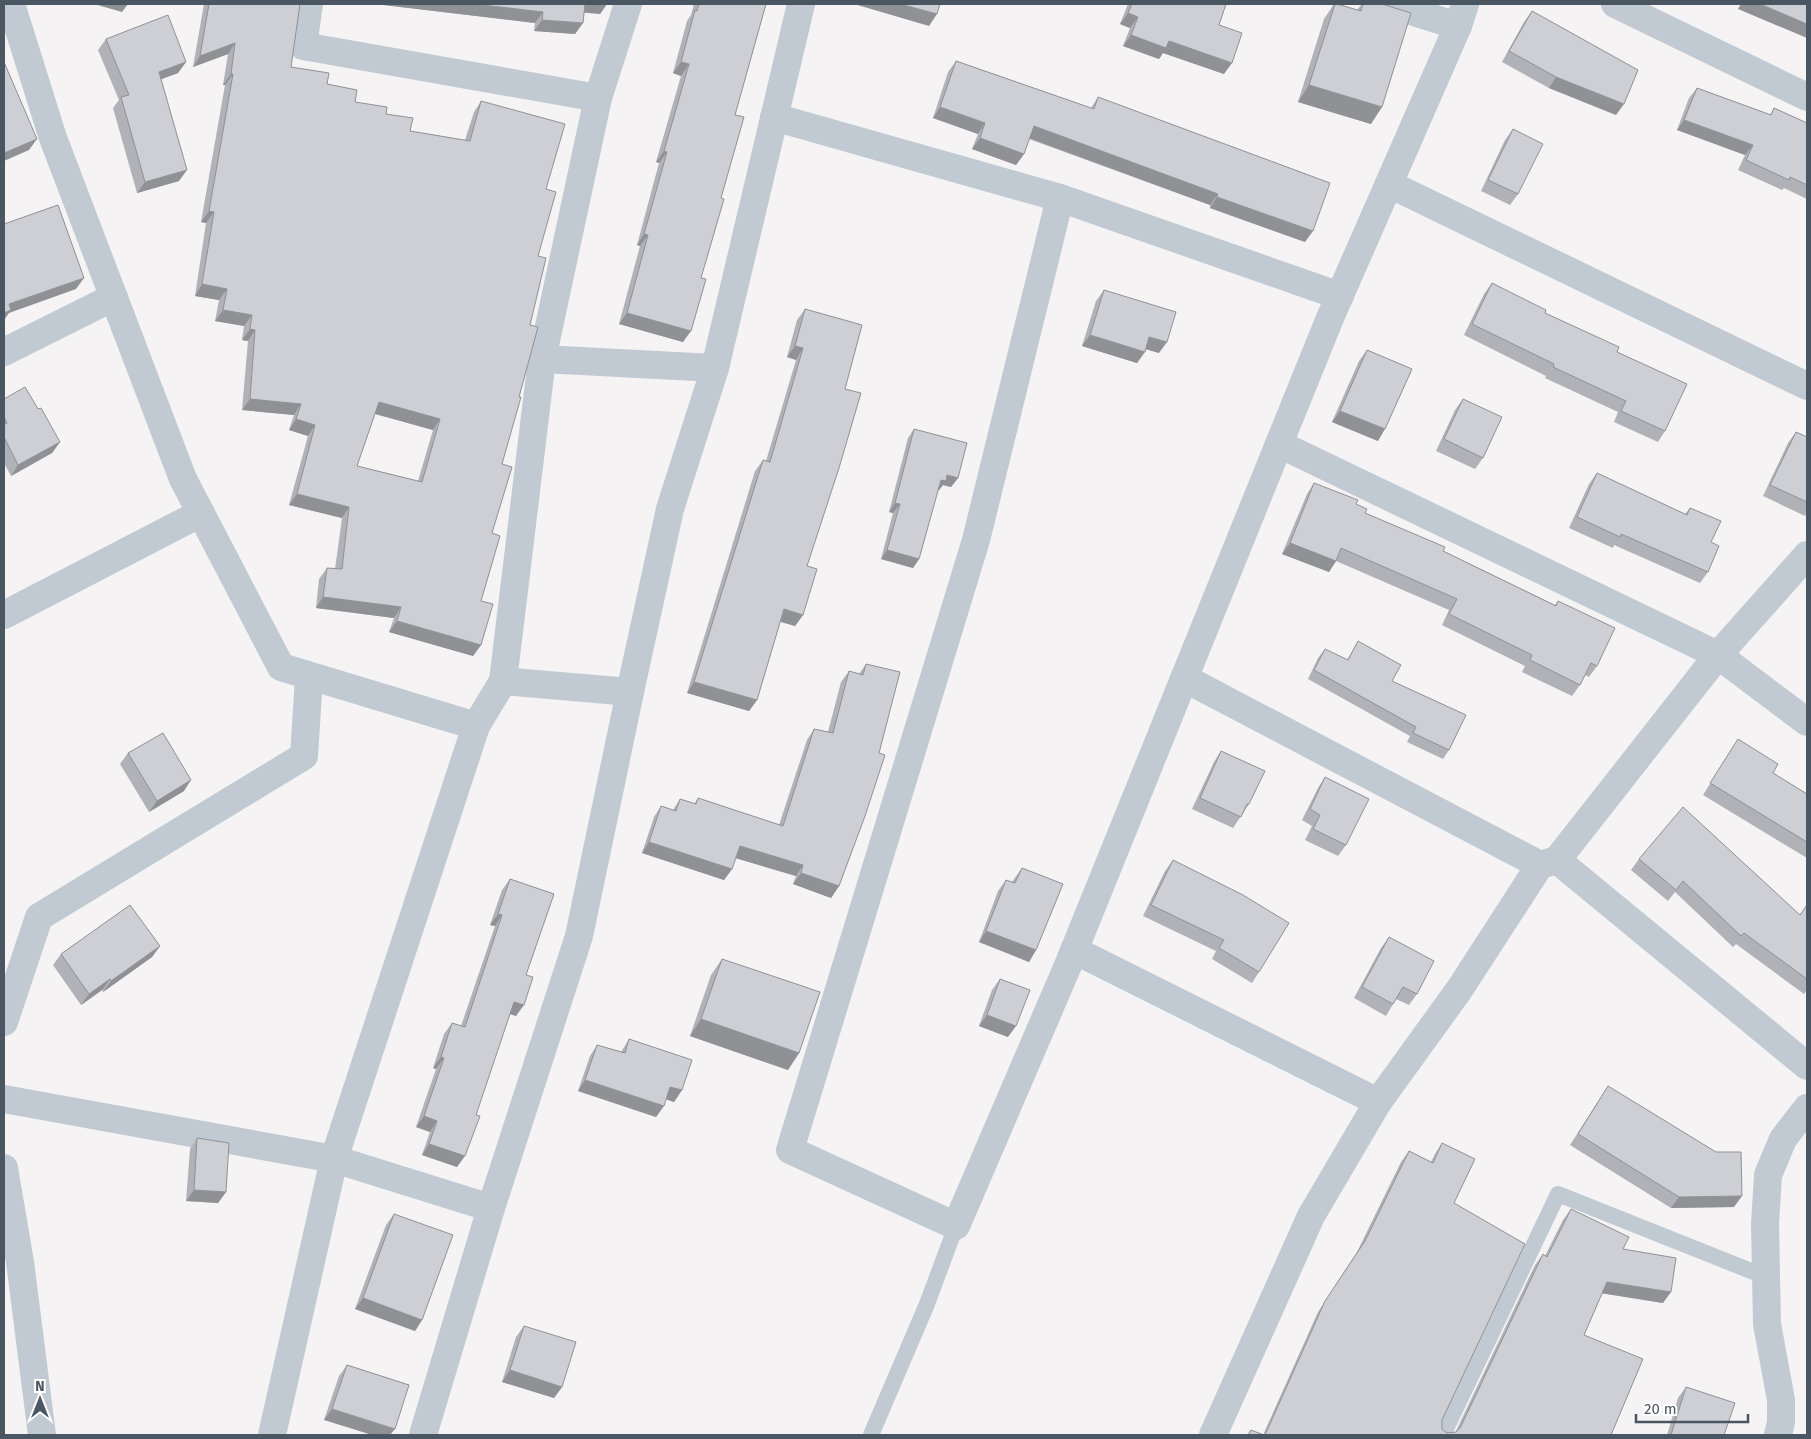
<svg xmlns="http://www.w3.org/2000/svg" width="1811" height="1439" viewBox="0 0 1811 1439" font-family="'Fira Sans',sans-serif">
	<style>
		.lines { fill: none; stroke-linecap: round; stroke-linejoin: round }
		.service { stroke: #c1cad2; stroke-width: 16 }
		.minor { stroke: #c1cad2; stroke-width: 28 }
		.wall { fill: #b0b2b7; fill-rule: evenodd }
		.shaded-wall { fill: #909195 }
		.building { fill: #cdcfd5; stroke: #909195; fill-rule: evenodd }
	</style>
	<rect width="100%" height="100%" fill="#f5f3f3"/>
	<g class="lines">
		<g class="service">
			<polyline points="871,1435 927,1304 956,1226"/>
			<polyline points="1443,1435 1558,1194 1766,1277"/>
		</g>
		<g class="minor">
			<polyline points="11,4 53,138 183,479 281,667 476,726"/>
			<polyline points="309,4 303,46 598,98"/>
			<polyline points="1388,4 1458,26"/>
			<polyline points="1615,4 1807,97"/>
			<polyline points="774,117 1060,198 1340,296"/>
			<polyline points="1389,184 1807,386"/>
			<polyline points="1060,198 976,540 790,1150 956,1226 1069,963 1330,318 1458,26 1465,4"/>
			<polyline points="4,352 114,297"/>
			<polyline points="542,359 715,368"/>
			<polyline points="1279,444 1718,655 1807,722"/>
			<polyline points="4,615 201,513"/>
			<polyline points="1184,678 1540,865"/>
			<polyline points="503,681 630,692"/>
			<polyline points="1557,860 1807,1066"/>
			<polyline points="1074,950 1378,1102"/>
			<polyline points="4,1022 39,917 304,756 309,677"/>
			<polyline points="4,1099 334,1159 491,1208"/>
			<polyline points="4,1168 20,1262 42,1435"/>
			<polyline points="272,1435 334,1159 476,726 503,681 542,359 598,98 628,4"/>
			<polyline points="423,1435 491,1208 579,936 630,692 670,509 715,368 801,4"/>
			<polyline points="1213,1435 1311,1216 1378,1102 1459,990 1540,865 1557,860 1718,655 1807,555"/>
			<polyline points="1778,1435 1781,1422 1781,1400 1767,1324 1765,1224 1768,1175 1783,1139 1807,1108"/>
		</g>
	</g>
	<g class="wall">
		<path d="M 204,4 L 300,4 L 291,67 L 327,84 L 355,102 L 386,114 L 410,131 L 465,140 L 474,112 L 481,101 L 546,189 L 530,325 L 502,464 L 481,601 L 481,645 L 473,656 L 389,632 L 394,618 L 316,608 L 319,579 L 327,568 L 335,569 L 342,518 L 289,505 L 308,436 L 289,430 L 294,415 L 242,410 L 248,341 L 242,340 L 244,326 L 215,321 L 219,300 L 195,296 L 206,223 L 201,222 L 225,85 L 223,85 L 228,54 L 193,67 ZM 375,414 L 433,430 L 418,481 L 357,466 Z"/>
		<polygon points="375,4 607,4 600,14 584,12 583,23 575,34 534,31 535,23"/>
		<polygon points="694,4 766,4 735,115 683,342 619,324 640,246 637,245 659,163 656,162 681,76 673,73 687,21 691,15"/>
		<polygon points="1128,4 1226,4 1219,25 1224,74 1163,53 1159,59 1123,46 1130,28 1120,24"/>
		<polygon points="1334,4 1357,10 1362,4 1382,4 1371,124 1298,102 1324,19"/>
		<polygon points="1532,11 1616,115 1549,88 1502,62 1524,22"/>
		<polygon points="106,39 186,62 178,73 161,79 179,181 137,193 113,108 119,100 98,50"/>
		<polygon points="956,61 1091,108 1098,97 1305,242 1210,208 1210,205 1029,139 1024,154 1016,165 972,149 978,134 933,118 948,72"/>
		<polygon points="1697,88 1770,115 1774,108 1807,123 1807,199 1784,188 1782,190 1738,170 1745,155 1677,130 1689,98"/>
		<polygon points="1513,129 1518,194 1510,205 1481,191 1505,140"/>
		<polygon points="1492,283 1545,313 1617,352 1665,431 1658,442 1614,422 1618,412 1545,378 1546,376 1464,335 1484,294"/>
		<polygon points="1104,290 1159,353 1146,349 1137,363 1082,346 1096,301"/>
		<polygon points="805,309 845,389 807,566 803,615 795,626 780,622 757,700 749,711 687,693 755,471 763,460 766,461 796,360 787,357 797,320"/>
		<polygon points="1367,350 1378,441 1332,422 1359,361"/>
		<polygon points="4,399 60,442 52,453 11,476 4,463"/>
		<polygon points="1463,399 1483,458 1475,469 1436,451 1455,410"/>
		<polygon points="914,429 958,478 951,487 943,485 939,490 938,490 919,559 913,568 881,559 893,513 889,512 908,438"/>
		<polygon points="1796,432 1807,437 1807,512 1805,516 1763,496 1788,443"/>
		<polygon points="1597,473 1685,514 1690,508 1711,542 1708,572 1700,583 1614,545 1613,548 1569,528 1589,484"/>
		<polygon points="1314,483 1356,504 1365,513 1555,605 1558,601 1597,666 1589,677 1585,675 1580,685 1572,696 1522,672 1525,666 1442,625 1449,610 1336,561 1329,572 1282,554 1307,494"/>
		<polygon points="1358,641 1392,681 1449,750 1443,759 1407,742 1410,736 1308,679 1318,658 1325,649 1347,660"/>
		<polygon points="866,664 839,886 831,898 793,884 796,876 735,858 732,869 724,880 642,853 654,817 661,806 673,810 680,799 694,804 698,798 779,825 807,740 814,729 828,732 841,682 849,671 859,674"/>
		<polygon points="1738,739 1773,773 1807,794 1807,858 1703,795"/>
		<polygon points="1221,751 1249,804 1233,828 1192,809 1214,762"/>
		<polygon points="128,753 184,791 149,812 120,764"/>
		<polygon points="1325,777 1346,845 1338,856 1305,840 1312,826 1302,820 1318,788"/>
		<polygon points="1639,859 1800,915 1807,905 1807,990 1804,994 1736,944 1733,947 1675,892 1668,901 1631,870"/>
		<polygon points="1173,860 1259,972 1252,983 1212,959 1216,951 1143,916 1165,871"/>
		<polygon points="1022,868 1036,950 1029,962 979,942 998,891 1006,880 1012,882 1014,879"/>
		<polygon points="510,879 526,975 516,1016 510,1014 457,1167 422,1155 430,1132 416,1127 436,1069 433,1068 444,1034 452,1023 461,1026 495,926 490,925 502,890"/>
		<polygon points="1389,937 1417,994 1409,1005 1396,999 1386,1016 1354,998 1381,948"/>
		<polygon points="160,946 152,957 103,992 102,990 81,1005 53,965 61,954"/>
		<polygon points="722,959 799,1053 788,1070 690,1036 711,975"/>
		<polygon points="1000,979 1008,1037 979,1026 992,990"/>
		<polygon points="629,1039 682,1090 674,1102 666,1099 656,1117 578,1091 590,1056 597,1045 621,1052"/>
		<polygon points="1608,1086 1734,1207 1671,1208 1570,1145"/>
		<polygon points="197,1138 226,1192 218,1203 186,1201 190,1149"/>
		<polygon points="1442,1143 1454,1203 1442,1420 1442,1429 1447,1433 1455,1433 1535,1265 1543,1254 1545,1256 1563,1220 1571,1209 1623,1249 1663,1303 1602,1293 1584,1335 1611,1435 1247,1435 1251,1430 1263,1435 1318,1312 1357,1252 1401,1162 1409,1151 1431,1162 1435,1154"/>
		<polygon points="394,1214 422,1320 415,1331 355,1309 386,1225"/>
		<polygon points="524,1326 562,1387 554,1398 502,1382 516,1337"/>
		<polygon points="347,1365 409,1385 324,1420 339,1376"/>
		<polygon points="1686,1387 1724,1435 1667,1435 1678,1398"/>
	</g>
	<g class="shaded-wall">
		<polygon points="94,4 128,4 122,12"/>
		<polygon points="375,4 474,4 543,12 535,23"/>
		<polygon points="583,4 607,4 600,14 577,12"/>
		<polygon points="854,4 900,4 937,14 929,26"/>
		<polygon points="1741,4 1760,4 1807,24 1807,38 1738,9"/>
		<polygon points="1128,13 1138,17 1130,28 1120,24"/>
		<polygon points="542,20 583,23 575,34 534,31"/>
		<polygon points="1131,35 1169,41 1232,63 1224,74 1163,53 1159,59 1123,46"/>
		<polygon points="235,43 228,54 193,67 200,56"/>
		<polygon points="186,62 178,73 151,83 159,72"/>
		<polygon points="681,62 689,64 681,76 673,73"/>
		<polygon points="231,74 233,74 225,85 223,85"/>
		<polygon points="1556,77 1624,104 1616,115 1549,88"/>
		<polygon points="1309,85 1382,107 1371,124 1298,102"/>
		<polygon points="940,107 985,123 978,134 933,118"/>
		<polygon points="1684,120 1753,145 1745,155 1677,130"/>
		<polygon points="1034,126 1218,194 1210,205 1026,137"/>
		<polygon points="980,138 1024,154 1016,165 972,149"/>
		<polygon points="37,139 29,150 4,161 4,153"/>
		<polygon points="664,151 667,152 659,163 656,162"/>
		<polygon points="187,170 179,181 137,193 145,182"/>
		<polygon points="1217,197 1313,231 1305,242 1210,208"/>
		<polygon points="209,211 214,212 206,223 201,222"/>
		<polygon points="644,234 648,235 640,246 637,245"/>
		<polygon points="84,278 76,289 9,313 4,320 4,312 9,304"/>
		<polygon points="202,284 227,289 219,300 195,296"/>
		<polygon points="223,310 252,315 244,326 215,321"/>
		<polygon points="627,313 691,331 683,342 619,324"/>
		<polygon points="250,329 255,330 248,341 242,340"/>
		<polygon points="1090,335 1145,352 1137,363 1082,346"/>
		<polygon points="1149,337 1167,342 1159,353 1142,348"/>
		<polygon points="795,346 803,348 796,360 787,357"/>
		<polygon points="250,399 301,404 294,415 242,410"/>
		<polygon points="379,402 440,419 433,430 372,413"/>
		<polygon points="1340,411 1385,429 1378,441 1332,422"/>
		<polygon points="296,419 315,425 308,436 289,430"/>
		<polygon points="60,442 52,453 11,476 18,465"/>
		<polygon points="947,475 958,478 951,487 943,485 939,490 934,489 941,480"/>
		<polygon points="297,494 349,507 342,518 289,505"/>
		<polygon points="895,503 900,504 893,513 889,512"/>
		<polygon points="1290,543 1336,561 1329,572 1282,554"/>
		<polygon points="887,550 919,559 913,568 881,559"/>
		<polygon points="323,597 401,607 394,618 316,608"/>
		<polygon points="784,609 803,615 795,626 776,620"/>
		<polygon points="397,621 481,645 473,656 389,632"/>
		<polygon points="694,682 757,700 749,711 687,693"/>
		<polygon points="191,780 184,791 149,812 157,801"/>
		<polygon points="649,842 732,869 724,880 642,853"/>
		<polygon points="740,846 803,865 796,876 732,857"/>
		<polygon points="801,873 839,886 831,898 793,884"/>
		<polygon points="498,914 502,915 495,926 490,925"/>
		<polygon points="986,931 1036,950 1029,962 979,942"/>
		<polygon points="160,946 152,957 103,992 111,981"/>
		<polygon points="110,979 102,990 81,1005 89,994"/>
		<polygon points="514,1002 524,1005 516,1016 506,1013"/>
		<polygon points="987,1015 1016,1026 1008,1037 979,1026"/>
		<polygon points="701,1019 799,1053 788,1070 690,1036"/>
		<polygon points="441,1057 444,1058 436,1069 433,1068"/>
		<polygon points="585,1080 664,1106 656,1117 578,1091"/>
		<polygon points="670,1087 682,1090 674,1102 662,1098"/>
		<polygon points="424,1116 437,1121 430,1132 416,1127"/>
		<polygon points="429,1144 465,1156 457,1167 422,1155"/>
		<polygon points="194,1190 226,1192 218,1203 186,1201"/>
		<polygon points="1742,1196 1734,1207 1671,1208 1679,1197"/>
		<polygon points="1607,1282 1671,1292 1663,1303 1600,1293"/>
		<polygon points="363,1298 422,1320 415,1331 355,1309"/>
		<polygon points="510,1370 562,1387 554,1398 502,1382"/>
		<polygon points="332,1409 395,1429 390,1435 372,1435 324,1420"/>
	</g>
	<g class="building">
		<path d="M 209,4 L 300,4 L 291,67 L 329,73 L 327,84 L 357,90 L 355,102 L 387,107 L 386,114 L 413,118 L 410,131 L 470,141 L 481,101 L 565,124 L 546,189 L 556,192 L 538,256 L 546,258 L 530,325 L 538,327 L 519,397 L 521,397 L 502,464 L 512,467 L 492,533 L 500,536 L 481,601 L 493,604 L 481,645 L 397,621 L 401,607 L 323,597 L 327,568 L 342,569 L 349,507 L 297,494 L 315,425 L 296,419 L 301,404 L 250,399 L 255,330 L 250,329 L 252,315 L 223,310 L 227,289 L 202,284 L 214,212 L 209,211 L 233,74 L 231,74 L 235,43 L 200,56 ZM 379,402 L 440,419 L 422,482 L 357,466 Z"/>
		<polygon points="474,4 585,4 583,23 542,20 543,12"/>
		<polygon points="699,4 766,4 735,115 744,117 721,198 724,199 701,278 706,279 691,331 627,313 648,235 644,234 667,152 664,151 689,64 681,62 695,10 697,11"/>
		<polygon points="900,4 940,4 937,14"/>
		<polygon points="1132,4 1226,4 1219,25 1242,33 1232,63 1169,41 1166,48 1131,35 1138,17 1128,13"/>
		<polygon points="1335,4 1337,4 1361,11 1363,4 1382,4 1411,13 1382,107 1309,85"/>
		<polygon points="1760,4 1807,4 1807,24"/>
		<polygon points="1532,11 1638,70 1624,104 1556,77 1509,51"/>
		<polygon points="168,15 186,62 159,72 187,170 145,182 121,97 129,95 106,39"/>
		<polygon points="956,61 1094,109 1098,97 1330,183 1313,231 1217,197 1218,194 1034,126 1024,154 980,138 985,123 940,107"/>
		<polygon points="4,62 37,139 4,153"/>
		<polygon points="1697,88 1771,115 1774,108 1807,123 1807,185 1790,177 1789,180 1746,160 1753,145 1684,120"/>
		<polygon points="1513,129 1543,144 1518,194 1488,180"/>
		<polygon points="58,205 84,278 9,304 11,310 4,313 4,224"/>
		<polygon points="1492,283 1546,310 1545,313 1619,347 1617,352 1687,384 1665,431 1621,411 1626,401 1553,367 1554,364 1472,324"/>
		<polygon points="1104,290 1176,312 1167,342 1149,337 1145,352 1090,335"/>
		<polygon points="805,309 862,325 845,389 861,393 839,468 807,566 817,569 803,615 784,609 757,700 694,682 763,460 770,462 803,348 795,346"/>
		<polygon points="1367,350 1412,369 1385,429 1340,411"/>
		<polygon points="25,387 38,409 41,408 60,442 18,465 4,437 4,425 7,423 4,417 4,399"/>
		<polygon points="1463,399 1502,417 1483,458 1444,439"/>
		<polygon points="914,429 967,443 958,478 947,475 946,481 941,480 919,559 887,550 900,504 895,503"/>
		<polygon points="1796,432 1807,437 1807,502 1770,485"/>
		<polygon points="1597,473 1687,515 1690,508 1721,521 1711,542 1719,546 1708,572 1621,534 1620,537 1577,517"/>
		<polygon points="1314,483 1358,500 1356,504 1367,509 1365,513 1445,547 1443,551 1556,606 1558,601 1615,628 1597,666 1591,663 1580,685 1530,660 1532,655 1449,614 1457,599 1341,548 1336,561 1290,543"/>
		<polygon points="1358,641 1401,665 1392,681 1466,715 1449,750 1413,733 1416,727 1314,670 1325,649 1348,660"/>
		<polygon points="866,664 900,672 879,753 885,755 865,816 839,886 801,873 803,865 740,846 732,869 649,842 661,806 676,811 680,799 696,804 698,798 783,826 814,729 833,733 849,671 863,675"/>
		<polygon points="163,733 191,780 157,801 128,753"/>
		<polygon points="1738,739 1778,764 1773,773 1807,794 1807,842 1710,783"/>
		<polygon points="1221,751 1265,771 1249,804 1247,804 1241,817 1200,798"/>
		<polygon points="1325,777 1369,799 1346,845 1313,829 1320,815 1310,809"/>
		<polygon points="1683,807 1800,915 1807,905 1807,979 1744,933 1741,936 1683,881 1676,890 1639,859"/>
		<polygon points="1173,860 1243,895 1289,923 1259,972 1219,948 1224,940 1151,905"/>
		<polygon points="1022,868 1063,884 1036,950 986,931 1006,880 1015,883"/>
		<polygon points="510,879 554,894 526,975 533,977 524,1005 514,1002 476,1115 480,1116 465,1156 429,1144 437,1121 424,1116 444,1058 441,1057 452,1023 465,1027 502,915 498,914"/>
		<polygon points="130,905 160,946 111,981 110,979 89,994 61,954"/>
		<polygon points="1389,937 1434,961 1417,994 1403,987 1393,1004 1362,987"/>
		<polygon points="722,959 820,992 799,1053 701,1019"/>
		<polygon points="1000,979 1030,990 1016,1026 987,1015"/>
		<polygon points="629,1039 692,1060 682,1090 670,1087 664,1106 585,1080 597,1045 625,1053"/>
		<polygon points="1608,1086 1716,1152 1741,1152 1742,1196 1679,1197 1578,1134"/>
		<polygon points="197,1138 229,1143 226,1192 194,1190"/>
		<polygon points="1442,1143 1475,1159 1454,1203 1525,1244 1442,1420 1442,1429 1447,1433 1456,1432 1460,1428 1543,1254 1547,1257 1571,1209 1629,1237 1623,1249 1676,1258 1671,1292 1607,1282 1584,1335 1643,1359 1611,1435 1265,1435 1325,1301 1365,1241 1409,1151 1433,1163"/>
		<polygon points="394,1214 453,1235 422,1320 363,1298"/>
		<polygon points="524,1326 576,1342 562,1387 510,1370"/>
		<polygon points="347,1365 409,1385 395,1429 332,1409"/>
		<polygon points="1686,1387 1735,1403 1724,1435 1671,1435"/>
		<polygon points="1251,1430 1264,1435 1248,1435"/>
	</g>
	<rect width="1811" height="1439" fill="none" stroke="#4a5661" stroke-width="10"/>
	<g transform="translate(40 1399)" stroke="#ffffff" stroke-width="4" paint-order="stroke">
	<path d="M0-4L9 19L0 12L-9 19Z" fill="#4a5661"/>
	<text y="-8" font-size="14" font-weight="bold" text-anchor="middle" fill="#4a5661">N</text>
	</g>
	<path d="M1636 1414v8h112v-8" fill="none" stroke="#4a5661" stroke-width="2.5"/>
	<text x="1644" y="1414" font-size="15" fill="#4a5661" stroke="#ffffff" stroke-width="4" paint-order="stroke">20 m</text>
</svg>
